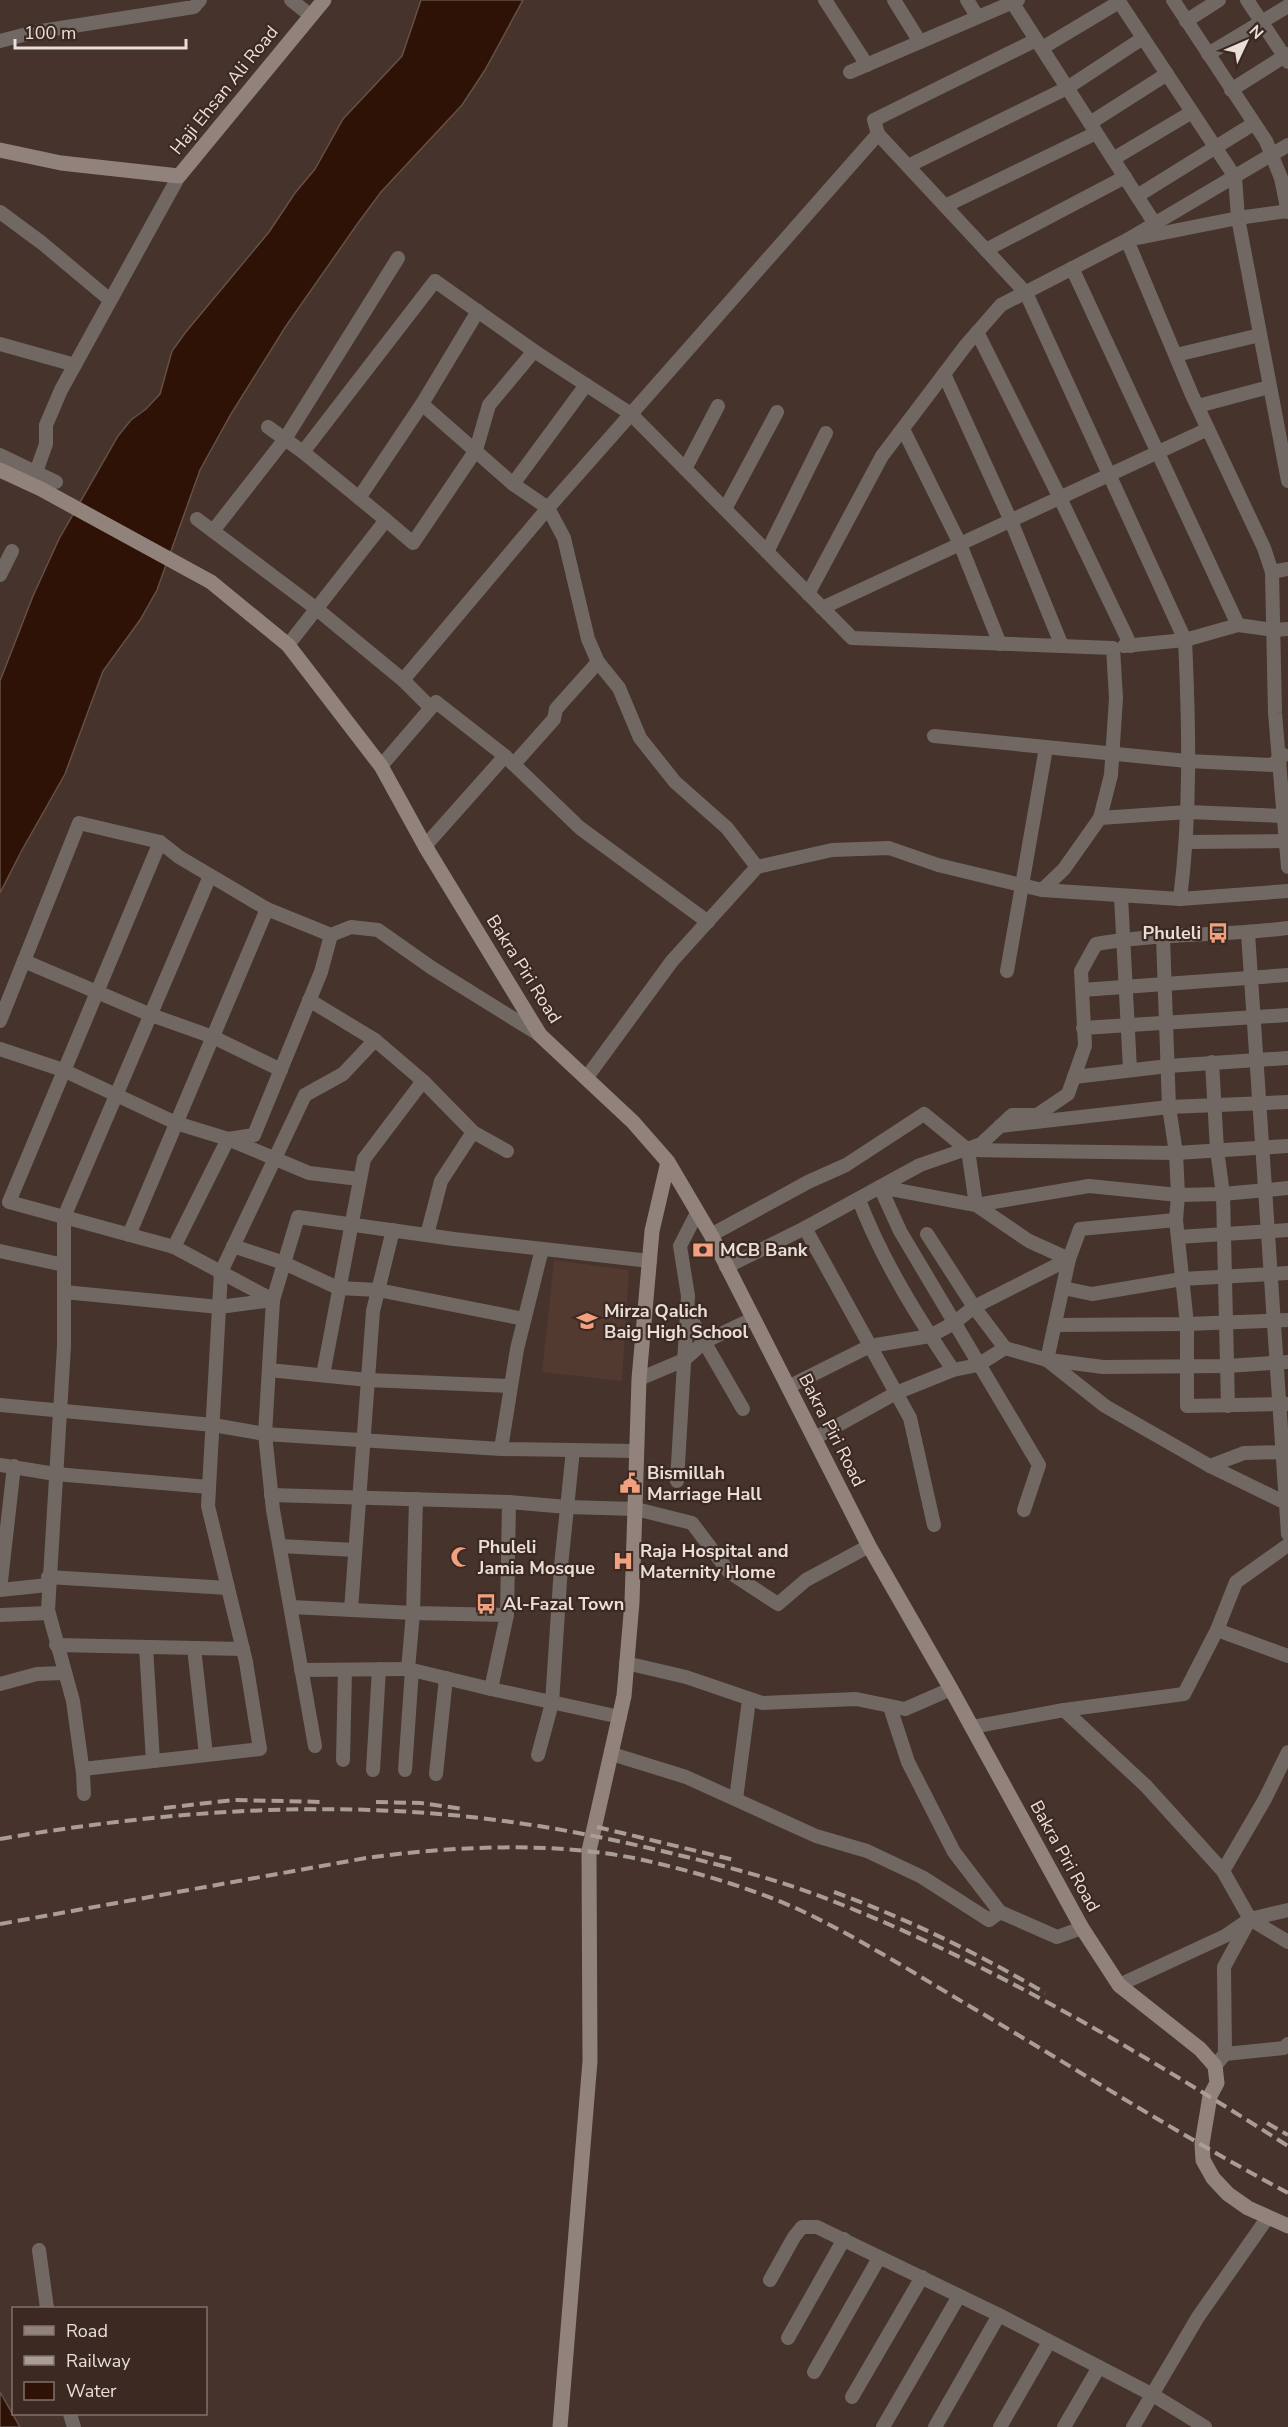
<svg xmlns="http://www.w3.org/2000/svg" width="1288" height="2427" viewBox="0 0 1288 2427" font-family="'Nunito Sans',sans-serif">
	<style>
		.built { fill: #533a30 }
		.water { fill: #2e1205; stroke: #664f45; stroke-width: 1.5 }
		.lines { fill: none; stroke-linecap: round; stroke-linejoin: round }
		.street { stroke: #716864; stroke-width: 14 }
		.secondary { stroke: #91827c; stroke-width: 15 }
		.rail { stroke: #aa9c96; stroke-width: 4; stroke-dasharray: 12 6; stroke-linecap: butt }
		.labels { text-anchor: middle; stroke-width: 4.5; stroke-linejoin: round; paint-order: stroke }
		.street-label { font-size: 18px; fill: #eaded9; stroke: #3b2922 }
		.poi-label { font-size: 18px; font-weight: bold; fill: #eaded9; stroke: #3b2922; text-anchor: start }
	</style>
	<rect width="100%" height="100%" fill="#45332c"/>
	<polygon class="built" points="554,1260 629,1270 622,1381 542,1372"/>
	<g class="water">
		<polygon points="421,0 523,0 485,70 462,105 381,192 358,223 286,326 231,414 200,470 157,590 140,620 103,671 65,774 22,850 0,893 0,681 33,596 59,539 118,436 131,420 146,409 160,394 172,351 185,333 269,232 295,193 315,169 343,119 402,56"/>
		<polygon points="0,2392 20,2427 0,2427"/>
	</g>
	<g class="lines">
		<g class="street">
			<polyline points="291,0 310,15"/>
			<polyline points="825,0 867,65"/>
			<polyline points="894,0 920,42"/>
			<polyline points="967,0 977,16"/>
			<polyline points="1118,0 1235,177 1238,218 1288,481"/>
			<polyline points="1173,0 1266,141 1281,178 1288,212"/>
			<polyline points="1247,0 1288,62"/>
			<polyline points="1012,2 1155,224"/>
			<polyline points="1186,21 1219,0"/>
			<polyline points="0,41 35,32 194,7 200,0"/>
			<polyline points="1042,48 1119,2"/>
			<polyline points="1208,54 1288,6"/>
			<polyline points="850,72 1018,0"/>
			<polyline points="1231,90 1288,54"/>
			<polyline points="1090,123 1167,74"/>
			<polyline points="878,134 874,120 1036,40"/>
			<polyline points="1113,159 1192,112"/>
			<polyline points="908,166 1067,88 1143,38"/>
			<polyline points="1137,196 1253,124"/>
			<polyline points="945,206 1096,133"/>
			<polyline points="0,212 42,243 110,300"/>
			<polyline points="1138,238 1238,218 1288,211"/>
			<polyline points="1127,240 1288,145"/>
			<polyline points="986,250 1125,177"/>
			<polyline points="1072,268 1238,625"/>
			<polyline points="977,332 1060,498 1131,646"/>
			<polyline points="0,344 75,365"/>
			<path d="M 534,351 L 631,414 L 878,134 L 1026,293 L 1185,640 C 1189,726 1191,813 1180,899"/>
			<polyline points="1176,355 1260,335"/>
			<polyline points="944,374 1011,521 1062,646"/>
			<polyline points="422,404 513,484 548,508 631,414 852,638 1113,648 1116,698 1111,775 1100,818 1064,869 1042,890"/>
			<polyline points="1198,406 1269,387"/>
			<polyline points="268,427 303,452 435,281 534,351 489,405 476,450 413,543 386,520 288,645"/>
			<polyline points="903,429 960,544 1000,644"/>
			<polyline points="303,452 386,520"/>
			<polyline points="0,455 56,482"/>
			<polyline points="685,469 718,406"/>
			<polyline points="36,472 46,444 46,425 61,390 179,176"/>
			<polyline points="513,484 586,385"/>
			<polyline points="359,498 422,404 478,311"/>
			<polyline points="725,509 777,412"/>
			<polyline points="197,519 318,610 403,680 548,508 564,538 588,639 598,662 619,688 640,738 675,782 727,828 757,867 672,961 587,1077"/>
			<polyline points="213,531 285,439 398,258"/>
			<polyline points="767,552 826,433"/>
			<polyline points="1272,572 1288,569"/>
			<polyline points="0,575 12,551"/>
			<polyline points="808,594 882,456 966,345 1001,305 1127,240 1192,395 1264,548 1272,572 1275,713 1288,867"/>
			<polyline points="822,608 1208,429"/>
			<polyline points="1124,646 1185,640 1238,625 1274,630 1288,629"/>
			<polyline points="403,680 430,707"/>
			<polyline points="934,736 1187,761 1272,765 1284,755"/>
			<polyline points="514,764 554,719 556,709 598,662"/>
			<polyline points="381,766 436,702 505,756 580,828 708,922"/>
			<polyline points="1100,818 1188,812 1283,816"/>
			<polyline points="160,842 9,1202 174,1247 228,1139 254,1135 321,972 331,935"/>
			<polyline points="1187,842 1288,841"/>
			<polyline points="425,846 505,756"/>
			<polyline points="757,867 832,850 889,848 938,865 1042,890 1180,899 1288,891"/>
			<polyline points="1121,896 1130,1070"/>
			<polyline points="1248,933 1288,1534"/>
			<polyline points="1163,937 1169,1107 1176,1153 1178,1195 1176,1220 1187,1324 1187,1406 1287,1404"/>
			<polyline points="24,961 151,1015 213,1037 281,1070"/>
			<polyline points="1007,971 1046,748"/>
			<polyline points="1082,990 1288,975"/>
			<polyline points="309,1000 375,1040 423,1081 473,1132 507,1151"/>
			<polyline points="0,1021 79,823 160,842 179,857 267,909 331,935 351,927 378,930 432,968 540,1035"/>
			<polyline points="1083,1028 1288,1015"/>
			<polyline points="0,1049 63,1070 176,1123 228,1139 309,1173 359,1179"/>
			<polyline points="1212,1062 1217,1150 1223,1194 1228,1406"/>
			<polyline points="1074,1077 1168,1066 1288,1058"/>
			<polyline points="1000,1126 1169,1107 1288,1102"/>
			<polyline points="968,1150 976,1205 1029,1241 1069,1259"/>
			<polyline points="880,1187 976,1205 1089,1186 1178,1195 1223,1194 1288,1188"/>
			<polyline points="880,1187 900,1231 1039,1465 1024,1510"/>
			<path d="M 859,1200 C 882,1260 917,1316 953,1370"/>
			<polyline points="805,1228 910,1418 934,1525"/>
			<polyline points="927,1234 974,1307 1005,1348"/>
			<polyline points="129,1235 267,909"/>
			<polyline points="427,1235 441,1181 473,1132"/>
			<polyline points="711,1235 808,1182 846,1165 924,1114 968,1150 1176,1153 1288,1146"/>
			<polyline points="1178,1237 1288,1230"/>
			<polyline points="233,1246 284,1263 338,1288 378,1290 524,1319"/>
			<polyline points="174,1247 273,1300"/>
			<polyline points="542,1249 517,1349 501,1449 636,1451"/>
			<polyline points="0,1251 64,1265"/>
			<path d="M 726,1267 L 805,1228 L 920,1165 L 981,1144 L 1012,1115 L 1037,1115 L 1068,1094 L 1085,1046 L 1081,971 L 1096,944 C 1159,933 1224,936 1288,928"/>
			<polyline points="1063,1288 1092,1294 1182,1279 1288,1273"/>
			<polyline points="64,1292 219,1307 273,1300"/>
			<polyline points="687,1312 743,1409"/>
			<polyline points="1055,1325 1187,1324 1288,1320"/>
			<polyline points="1047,1360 1105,1406 1210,1466 1288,1504"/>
			<polyline points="1049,1360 1103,1367 1227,1366 1288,1362"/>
			<polyline points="269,1370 368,1380 511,1386"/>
			<polyline points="323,1375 364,1159 423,1081"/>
			<polyline points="639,1379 684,1360 704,1342 752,1319"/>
			<polyline points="788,1387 870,1346 930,1336 954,1323 974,1307 1069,1259"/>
			<polyline points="0,1405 213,1425 265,1434 501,1449"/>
			<polyline points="815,1438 896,1393 953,1370 978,1365 1005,1348 1047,1360 1069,1259 1080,1229 1176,1220"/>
			<polyline points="0,1465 55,1474 209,1487"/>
			<polyline points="14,1466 0,1590 48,1585"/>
			<polyline points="1210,1466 1244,1453 1288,1452"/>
			<polyline points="677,1481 688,1296 680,1246 697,1213"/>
			<polyline points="271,1495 509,1502 507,1615"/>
			<polyline points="416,1499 413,1613 408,1669 491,1689"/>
			<polyline points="509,1502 567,1507 636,1509 692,1523 729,1572 778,1604 806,1580 869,1546"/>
			<polyline points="280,1546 355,1550"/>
			<polyline points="48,1577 228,1588"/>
			<polyline points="291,1607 413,1613 507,1615 491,1689 620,1717"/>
			<polyline points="351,1610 373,1311 393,1230"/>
			<polyline points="0,1615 48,1613"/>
			<polyline points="1217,1630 1288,1656"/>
			<polyline points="56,1645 243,1649"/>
			<polyline points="146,1647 153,1761"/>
			<polyline points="194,1648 206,1755"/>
			<polyline points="626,1663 686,1677 762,1703 856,1699 905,1709 951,1689"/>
			<polyline points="301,1670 408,1669"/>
			<polyline points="0,1684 37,1674 64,1673"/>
			<polyline points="890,1707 908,1762 954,1852 1000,1912"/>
			<polyline points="1064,1710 1184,1694 1217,1630 1236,1582 1288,1545"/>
			<polyline points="972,1727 1064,1710 1146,1786 1223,1871 1250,1919 1224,1967 1225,2054 1215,2066"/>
			<polyline points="315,1746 273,1510 265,1434 273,1300 298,1217 454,1239 650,1261"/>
			<polyline points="612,1754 686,1777 816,1836 867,1851 922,1877 989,1920 1000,1912 1057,1937 1082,1928"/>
			<polyline points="538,1755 552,1703 561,1566 573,1450"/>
			<polyline points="343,1760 345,1670"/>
			<polyline points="83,1769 260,1749 246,1662 208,1506 221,1272 305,1095 343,1074 375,1040"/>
			<polyline points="373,1770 379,1669"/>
			<polyline points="405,1770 412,1670"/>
			<polyline points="436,1774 446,1678"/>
			<polyline points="84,1794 83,1773 73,1701 48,1610 64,1346 64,1217 210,876"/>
			<polyline points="736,1799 749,1700"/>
			<polyline points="1223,1871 1265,1799 1288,1752"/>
			<polyline points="1250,1919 1288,1942"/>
			<polyline points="1119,1985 1225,1936 1250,1919 1288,1910"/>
			<polyline points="1225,2054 1284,2048 1288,2044"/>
			<polyline points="39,2250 47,2308"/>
			<polyline points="770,2280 794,2237 802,2227 817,2227 999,2315 1153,2395 1205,2427"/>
			<polyline points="788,2338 844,2239"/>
			<polyline points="814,2372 879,2258"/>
			<polyline points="852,2397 922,2277"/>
			<polyline points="70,2414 74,2427"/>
			<polyline points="883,2427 959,2296"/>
			<polyline points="935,2427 999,2315"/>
			<polyline points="1000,2427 1049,2342"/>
			<polyline points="1064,2427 1099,2367"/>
			<polyline points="1133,2427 1198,2317 1268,2217"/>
		</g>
		<g class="secondary">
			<polyline points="0,150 61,163 179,176 324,0"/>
			<polyline points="0,470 41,489 211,582 288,645 381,766 425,846 540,1035 633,1122 668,1162 711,1235 869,1546 951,1689 1082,1928 1119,1985 1200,2049 1215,2066 1217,2083 1210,2096 1202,2144 1203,2160 1213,2178 1228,2194 1248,2208 1288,2226"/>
			<polyline points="560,2427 590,2061 589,1851 624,1696 632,1602 639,1379 652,1231 668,1162"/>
		</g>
		<g class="rail">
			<polyline points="376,1802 421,1803 463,1809"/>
			<polyline points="164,1808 233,1800 325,1802"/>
			<polyline points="597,1827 734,1860"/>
			<path d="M 0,1839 C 168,1810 342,1798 511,1822 C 564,1829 615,1840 666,1852 C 721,1865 777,1879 830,1900 C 989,1962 1144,2054 1288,2146"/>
			<path d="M 834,1892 C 908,1919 977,1953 1045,1993"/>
			<path d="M 0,1924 L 366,1858 C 453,1846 556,1841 643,1860 C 696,1872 752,1888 802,1911 C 863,1940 920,1977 978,2011 C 1081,2072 1183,2137 1288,2193"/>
			<polyline points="1267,2123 1288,2135"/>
		</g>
	</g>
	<defs>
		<g id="bus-bare" transform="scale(1.62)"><path d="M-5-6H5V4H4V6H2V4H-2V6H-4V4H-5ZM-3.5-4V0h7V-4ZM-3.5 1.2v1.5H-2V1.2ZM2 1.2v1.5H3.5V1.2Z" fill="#f2a17e" stroke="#3b2922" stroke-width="2.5" paint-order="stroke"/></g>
		<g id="bank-bare" transform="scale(1.62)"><path d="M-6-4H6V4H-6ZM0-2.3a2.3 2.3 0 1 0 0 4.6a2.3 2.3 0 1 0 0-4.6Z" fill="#f2a17e" stroke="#3b2922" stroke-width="2.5" paint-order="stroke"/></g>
		<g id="school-bare" transform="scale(1.62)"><path d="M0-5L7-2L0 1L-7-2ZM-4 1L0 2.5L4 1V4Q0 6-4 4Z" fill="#f2a17e" stroke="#3b2922" stroke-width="2.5" paint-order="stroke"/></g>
		<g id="civic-bare" transform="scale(1.62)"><path d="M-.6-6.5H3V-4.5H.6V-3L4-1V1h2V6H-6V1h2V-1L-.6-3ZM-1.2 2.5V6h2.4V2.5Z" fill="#f2a17e" stroke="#3b2922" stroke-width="2.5" paint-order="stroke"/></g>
		<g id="mosque-bare" transform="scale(1.62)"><path d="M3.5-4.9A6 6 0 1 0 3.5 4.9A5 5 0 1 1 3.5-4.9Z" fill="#f2a17e" stroke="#3b2922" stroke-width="2.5" paint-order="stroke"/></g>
		<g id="hospital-bare" transform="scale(1.62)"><path d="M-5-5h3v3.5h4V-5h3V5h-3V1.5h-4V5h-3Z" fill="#f2a17e" stroke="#3b2922" stroke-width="2.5" paint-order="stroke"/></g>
	</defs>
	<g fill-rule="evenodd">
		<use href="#bus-bare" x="1218" y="933"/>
		<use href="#bank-bare" x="703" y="1250"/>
		<use href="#school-bare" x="587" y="1321"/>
		<use href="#civic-bare" x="630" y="1483"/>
		<use href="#mosque-bare" x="461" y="1557"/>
		<use href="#hospital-bare" x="623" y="1561"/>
		<use href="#bus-bare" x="486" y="1604"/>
	</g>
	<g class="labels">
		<g class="street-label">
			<text transform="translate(224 90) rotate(-51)" y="6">Haji Ehsan Ali Road</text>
			<text transform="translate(524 969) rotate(58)" y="6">Bakra Piri Road</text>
			<text transform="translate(832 1430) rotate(63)" y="6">Bakra Piri Road</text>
			<text transform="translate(1065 1856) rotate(61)" y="6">Bakra Piri Road</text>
		</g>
		<g class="poi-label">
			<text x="1201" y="939" text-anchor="end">Phuleli</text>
			<text x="720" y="1256">MCB Bank</text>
			<text x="604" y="1317">Mirza Qalich<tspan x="604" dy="21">Baig High School</tspan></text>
			<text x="647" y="1479">Bismillah<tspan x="647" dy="21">Marriage Hall</tspan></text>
			<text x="478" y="1553">Phuleli<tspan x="478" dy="21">Jamia Mosque</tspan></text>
			<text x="640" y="1557">Raja Hospital and<tspan x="640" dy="21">Maternity Home</tspan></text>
			<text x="503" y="1610">Al-Fazal Town</text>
		</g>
	</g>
	<rect x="12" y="2307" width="195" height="108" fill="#3b2922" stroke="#81716b" stroke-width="1.5"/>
	<rect x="24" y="2326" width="30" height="9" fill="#91827c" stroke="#81716b" stroke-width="1.5"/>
	<text x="66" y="2337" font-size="18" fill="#eaded9">Road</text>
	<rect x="24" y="2356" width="30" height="9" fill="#aa9c96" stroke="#81716b" stroke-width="1.5"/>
	<text x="66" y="2367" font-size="18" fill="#eaded9">Railway</text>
	<rect x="24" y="2382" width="30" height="18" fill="#2e1205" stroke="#81716b" stroke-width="1.5"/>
	<text x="66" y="2397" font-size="18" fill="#eaded9">Water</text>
	<g transform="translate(1246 42) rotate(46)" stroke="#3b2922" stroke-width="4.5" paint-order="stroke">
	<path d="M0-4.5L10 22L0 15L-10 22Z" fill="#eaded9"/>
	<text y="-9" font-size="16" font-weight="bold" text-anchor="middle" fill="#eaded9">N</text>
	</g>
	<path d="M15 39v9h171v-9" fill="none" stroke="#eaded9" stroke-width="3"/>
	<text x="24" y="39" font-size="18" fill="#eaded9" stroke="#3b2922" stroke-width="4.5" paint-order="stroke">100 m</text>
</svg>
